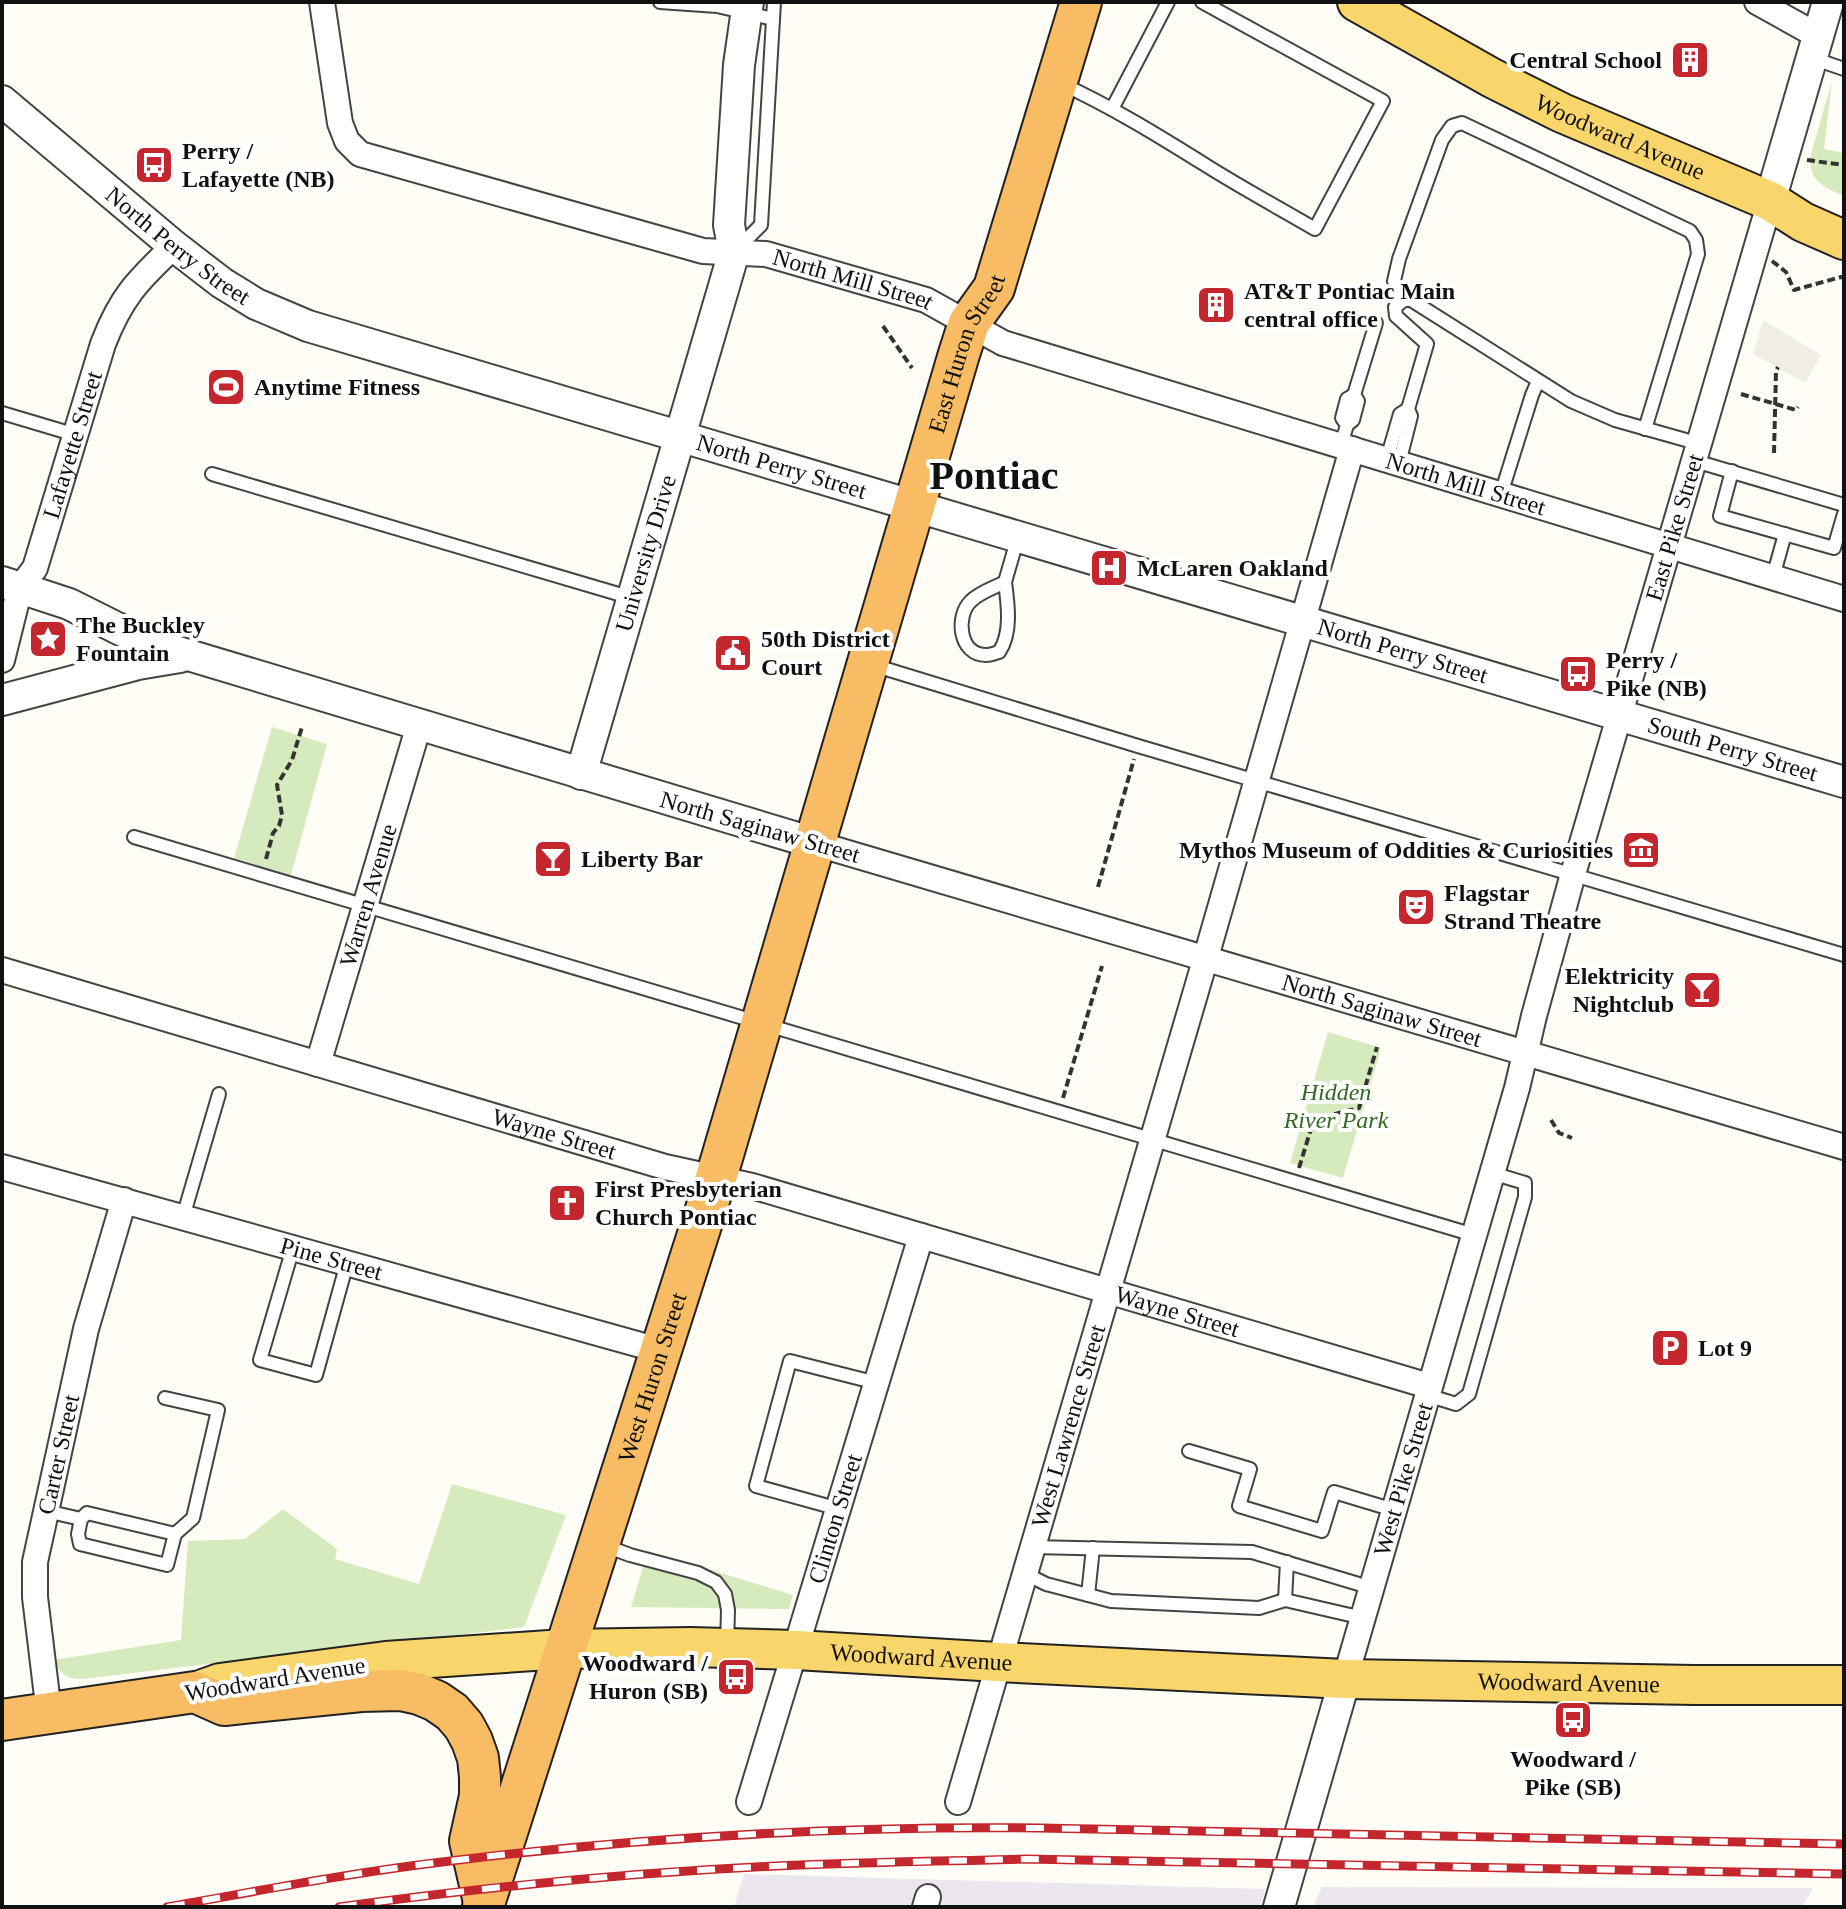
<svg xmlns="http://www.w3.org/2000/svg" width="1846" height="1909" viewBox="0 0 1846 1909" font-family="'Times New Roman',serif">
	<style>
		.industrial { fill: #eee6ef }
		.green { fill: #d5ebbd }
		.plaza { fill: #f1ede2 }
		.lines { fill: none; stroke-linecap: round; stroke-linejoin: round }
		.service-casing { stroke: #444; stroke-width: 16 }
		.minor-casing { stroke: #444; stroke-width: 28 }
		.tertiary-casing { stroke: #444; stroke-width: 34 }
		.primary-casing { stroke: #222; stroke-width: 42 }
		.trunk-casing { stroke: #222; stroke-width: 44 }
		.path { stroke: #333; stroke-width: 4; stroke-dasharray: 8 4; stroke-linecap: butt }
		.service { stroke: #fff; stroke-width: 12 }
		.minor { stroke: #fff; stroke-width: 24 }
		.tertiary { stroke: #fff; stroke-width: 30 }
		.primary { stroke: #f9d66b; stroke-width: 38 }
		.trunk { stroke: #f7bc64; stroke-width: 40 }
		.rail-casing { stroke: #c4262e; stroke-width: 9 }
		.rail { stroke: #fff; stroke-width: 6; stroke-dasharray: 18; stroke-linecap: butt }
		.labels { text-anchor: middle; stroke-width: 8; stroke-linejoin: round; paint-order: stroke }
		.poi-label { font-size: 24px; font-weight: bold; fill: #111; stroke: #fff; text-anchor: start }
		.street-label { font-size: 24px; fill: #111; stroke: #fff }
		.park-label { font-size: 24px; font-style: italic; fill: #2f6b1f; stroke: #fff }
		.town-label { font-size: 40px; font-weight: bold; fill: #111; stroke: #fff }
	</style>
	<rect width="100%" height="100%" fill="#fffdf5"/>
	<g class="industrial">
		<polygon points="744,1874 1265,1889 1260,1907 734,1907"/>
		<polygon points="1322,1887 1813,1888 1802,1907 1313,1907"/>
	</g>
	<g class="green">
		<path d="M 1832,81 L 1824,149 L 1844,153 L 1844,196 C 1823,187 1807,180 1811,154 Z"/>
		<polygon points="272,727 327,744 291,875 234,858"/>
		<polygon points="1328,1032 1381,1048 1343,1178 1290,1163"/>
		<path d="M 452,1484 L 566,1515 L 524,1627 L 82,1679 C 67,1679 60,1674 53,1660 L 181,1640 L 188,1541 L 245,1539 L 283,1509 L 337,1549 L 335,1559 L 419,1584 Z"/>
		<polygon points="648,1551 793,1595 789,1609 631,1607"/>
	</g>
	<polygon class="plaza" points="1763,320 1821,355 1805,383 1753,354"/>
	<g class="lines">
		<g class="service-casing">
			<g id="service">
				<polyline points="660,2 717,6 773,19"/>
				<polyline points="1812,58 1844,69"/>
				<path d="M 1060,83 C 1112,107 1159,136 1207,166 C 1242,188 1279,208 1315,229 L 1383,101 L 1202,2"/>
				<polyline points="1112,109 1168,2"/>
				<polyline points="737,249 761,225 774,2"/>
				<polyline points="1404,300 1394,281 1399,259 1442,140 1452,126 1462,123 1690,231 1696,240 1698,254 1645,429"/>
				<polyline points="1354,395 1376,323"/>
				<polyline points="2,413 76,435"/>
				<polyline points="1341,445 1347,425 1353,420 1358,401 1354,395 1347,399 1342,418 1347,425"/>
				<polyline points="1387,459 1400,414 1408,409"/>
				<polyline points="1695,461 1844,505"/>
				<polyline points="1399,463 1411,416 1408,409 1427,344 1396,316 1395,307 1404,300 1411,300 1571,401 1615,420 1700,444"/>
				<polyline points="1732,471 1720,516 1834,548 1844,514"/>
				<polyline points="212,474 632,598"/>
				<polyline points="1501,494 1532,395 1538,381"/>
				<polyline points="1773,577 1785,534"/>
				<path d="M 1005,582 C 1008,604 1012,634 999,652 C 995,653 991,655 986,655 C 959,655 955,616 971,601 C 980,592 994,588 1005,582 Z"/>
				<polyline points="1005,582 1018,537"/>
				<polyline points="873,665 1138,746 1844,955"/>
				<polyline points="134,837 1474,1235"/>
				<polyline points="183,1217 219,1094"/>
				<polyline points="293,1248 260,1360 316,1375 347,1263"/>
				<polyline points="1427,1395 1456,1404 1469,1394 1525,1197 1525,1183 1492,1173"/>
				<polyline points="1189,1451 1250,1469 1239,1506 1322,1531 1334,1492 1394,1510"/>
				<polyline points="839,1509 756,1486 790,1361 877,1383"/>
				<polyline points="46,1511 81,1519 87,1513 175,1534 193,1518 218,1410 165,1398"/>
				<polyline points="81,1519 78,1534 80,1544 167,1565 175,1534"/>
				<polyline points="603,1545 630,1555 698,1573 716,1582 725,1594 728,1610 727,1645"/>
				<polyline points="1032,1547 1252,1552 1372,1588"/>
				<polyline points="1024,1573 1046,1584 1111,1601 1259,1608 1285,1600 1363,1618"/>
				<polyline points="1088,1595 1093,1548"/>
				<polyline points="1285,1600 1287,1562"/>
			</g>
		</g>
		<g class="minor-casing">
			<g id="minor">
				<path id="s1" d="M 322,2 L 340,123 L 347,141 L 360,154 L 703,251 L 766,254 L 926,300 L 1003,343 L 1844,599"/>
				<polyline points="1757,2 1818,36"/>
				<path id="s2" d="M 2,660 L 20,588 L 35,568 L 103,344 C 121,297 138,280 174,246"/>
				<path id="s3" d="M 814,843 L 1844,1147"/>
				<path id="s4" d="M 2,970 L 665,1167 L 752,1186 L 1429,1386"/>
				<path id="s5" d="M 318,1064 L 419,725"/>
				<path id="s6" d="M 2,1167 L 662,1351"/>
				<path id="s7" d="M 1345,1679 L 1517,1088 L 1534,1016 L 1573,874 L 1770,201"/>
				<path id="s8" d="M 49,1713 L 35,1597 L 35,1562 L 86,1329 L 124,1200"/>
				<path id="s9" d="M 749,1802 L 921,1236"/>
				<path id="s10" d="M 958,1802 L 1206,957 L 1352,449"/>
				<polyline points="925,1907 928,1897"/>
			</g>
		</g>
		<g class="tertiary-casing">
			<g id="tertiary">
				<path id="s11" d="M 2,101 L 174,246 L 222,283 L 256,304 L 308,326 L 1844,782"/>
				<polyline points="1770,201 1828,2"/>
				<polyline points="2,582 69,604 145,642 814,843"/>
				<polyline points="2,700 138,664 180,657"/>
				<path id="s12" d="M 581,774 L 734,252 L 729,225 L 739,65 L 748,2"/>
				<polyline points="1279,1907 1345,1679"/>
			</g>
		</g>
		<g class="primary-casing">
			<g id="primary">
				<path id="s13" d="M 1357,2 L 1492,78 L 1562,113 L 1770,201 L 1803,222 L 1844,240"/>
				<path id="s14" d="M 195,1692 L 220,1683 L 386,1661 L 564,1649 L 690,1647 L 796,1650 L 998,1662 L 1345,1679 L 1695,1685 L 1844,1685"/>
			</g>
		</g>
		<g class="trunk-casing">
			<g id="trunk">
				<polyline points="2,1720 195,1692 224,1705 361,1691 401,1690 419,1694 436,1701 452,1712 464,1726 472,1741 478,1758 480,1777 480,1796 470,1841 484,1902"/>
				<path id="s15" d="M 483,1907 L 716,1178 L 959,354 L 969,323 L 994,288 L 1081,2"/>
			</g>
		</g>
		<g class="path">
			<polyline points="1807,160 1844,165"/>
			<polyline points="1772,261 1786,272 1794,290 1841,277 1844,278"/>
			<polyline points="883,326 912,368"/>
			<polyline points="1741,394 1796,410 1798,407"/>
			<polyline points="1774,453 1776,371 1778,367"/>
			<circle cx="48" cy="639" r="13"/>
			<polyline points="266,859 273,833 279,826 282,815 277,785 292,760 302,727"/>
			<polyline points="1098,887 1134,759"/>
			<polyline points="1063,1098 1102,966"/>
			<polyline points="1551,1120 1559,1133 1572,1138"/>
			<polyline points="1299,1168 1314,1119 1359,1108 1377,1047"/>
		</g>
		<use href="#service" class="service"/>
		<use href="#minor" class="minor"/>
		<use href="#tertiary" class="tertiary"/>
		<use href="#primary" class="primary"/>
		<use href="#trunk" class="trunk"/>
		<g class="rail-casing">
			<g id="rail">
				<path d="M 167,1907 C 258,1891 349,1873 442,1862 C 641,1837 840,1826 1040,1828 L 1844,1844"/>
				<path d="M 339,1907 C 492,1886 646,1871 800,1865 C 876,1862 951,1861 1026,1859 L 1844,1874"/>
			</g>
		</g>
		<use href="#rail" class="rail"/>
	</g>
	<defs>
		<g id="building-square" transform="scale(2)"><rect x="-9" y="-9" width="18" height="18" rx="4" fill="#c4262e" stroke="#fff"/><path d="M-4-6H4V6H1V3H-1V6H-4ZM-2.5-4.3h1.7v1.8h-1.7ZM.8-4.3h1.7v1.8H.8ZM-2.5-1h1.7V.8h-1.7ZM.8-1h1.7V.8H.8Z" fill="#fff"/></g>
		<g id="bus-square" transform="scale(2)"><rect x="-9" y="-9" width="18" height="18" rx="4" fill="#c4262e" stroke="#fff"/><path d="M-5-6H5V4H4V6H2V4H-2V6H-4V4H-5ZM-3.5-4V0h7V-4ZM-3.5 1.2v1.5H-2V1.2ZM2 1.2v1.5H3.5V1.2Z" fill="#fff"/></g>
		<g id="stadium-square" transform="scale(2)"><rect x="-9" y="-9" width="18" height="18" rx="4" fill="#c4262e" stroke="#fff"/><path d="M0-5a6.5 5 0 1 0 0 10a6.5 5 0 1 0 0-10ZM-3.5-1.8h7v3.6h-7Z" fill="#fff"/></g>
		<g id="hospital-square" transform="scale(2)"><rect x="-9" y="-9" width="18" height="18" rx="4" fill="#c4262e" stroke="#fff"/><path d="M-5-5h3v3.5h4V-5h3V5h-3V1.5h-4V5h-3Z" fill="#fff"/></g>
		<g id="sight-square" transform="scale(2)"><rect x="-9" y="-9" width="18" height="18" rx="4" fill="#c4262e" stroke="#fff"/><path d="M0-6L1.8-2.2L6-1.7L2.9 1.2L3.7 5.4L0 3.3L-3.7 5.4L-2.9 1.2L-6-1.7L-1.8-2.2Z" fill="#fff"/></g>
		<g id="civic-square" transform="scale(2)"><rect x="-9" y="-9" width="18" height="18" rx="4" fill="#c4262e" stroke="#fff"/><path d="M-.6-6.5H3V-4.5H.6V-3L4-1V1h2V6H-6V1h2V-1L-.6-3ZM-1.2 2.5V6h2.4V2.5Z" fill="#fff"/></g>
		<g id="museum-square" transform="scale(2)"><rect x="-9" y="-9" width="18" height="18" rx="4" fill="#c4262e" stroke="#fff"/><path d="M0-6L6-3V-2H-6V-3ZM-5-1h2V3h-2ZM-1-1h2V3h-2ZM3-1h2V3H3ZM-6 4H6V6H-6Z" fill="#fff"/></g>
		<g id="bar-square" transform="scale(2)"><rect x="-9" y="-9" width="18" height="18" rx="4" fill="#c4262e" stroke="#fff"/><path d="M-6-5H6L.8 .8V4.5H3.5V6h-7V4.5H-.8V.8Z" fill="#fff"/></g>
		<g id="theatre-square" transform="scale(2)"><rect x="-9" y="-9" width="18" height="18" rx="4" fill="#c4262e" stroke="#fff"/><path d="M-5-5.5Q0-4 5-5.5V0Q5 5 0 6Q-5 5-5 0ZM-3.3-2.5H-1v1.5H-3.3ZM1-2.5H3.3v1.5H1ZM-2.8 1Q0 5.5 2.8 1Z" fill="#fff"/></g>
		<g id="church-square" transform="scale(2)"><rect x="-9" y="-9" width="18" height="18" rx="4" fill="#c4262e" stroke="#fff"/><path d="M-1.2-6h2.4v3.5h3.3v2.4h-3.3V6h-2.4V-.1h-3.3v-2.4h3.3Z" fill="#fff"/></g>
		<g id="parking-square" transform="scale(2)"><rect x="-9" y="-9" width="18" height="18" rx="4" fill="#c4262e" stroke="#fff"/><path d="M-3.5-5.5H1a3.5 3.5 0 0 1 0 7H-1V5.5H-3.5ZM-1-3.4V-.6H.8a1.4 1.4 0 0 0 0-2.8Z" fill="#fff"/></g>
	</defs>
	<g fill-rule="evenodd">
		<use href="#building-square" x="1690" y="60"/>
		<use href="#bus-square" x="154" y="165"/>
		<use href="#building-square" x="1216" y="305"/>
		<use href="#stadium-square" x="226" y="387"/>
		<use href="#hospital-square" x="1109" y="568"/>
		<use href="#sight-square" x="48" y="639"/>
		<use href="#civic-square" x="733" y="653"/>
		<use href="#bus-square" x="1578" y="674"/>
		<use href="#museum-square" x="1641" y="850"/>
		<use href="#bar-square" x="553" y="859"/>
		<use href="#theatre-square" x="1416" y="907"/>
		<use href="#bar-square" x="1702" y="990"/>
		<use href="#church-square" x="567" y="1203"/>
		<use href="#parking-square" x="1670" y="1348"/>
		<use href="#bus-square" x="736" y="1677"/>
		<use href="#bus-square" x="1573" y="1720"/>
	</g>
	<g class="labels">
		<g class="poi-label">
			<text x="1662" y="68" text-anchor="end">Central School</text>
			<text x="182" y="159">Perry /<tspan x="182" dy="28">Lafayette (NB)</tspan></text>
			<text x="1244" y="299">AT&amp;T Pontiac Main<tspan x="1244" dy="28">central office</tspan></text>
			<text x="254" y="395">Anytime Fitness</text>
			<text x="1137" y="576">McLaren Oakland</text>
			<text x="76" y="633">The Buckley<tspan x="76" dy="28">Fountain</tspan></text>
			<text x="761" y="647">50th District<tspan x="761" dy="28">Court</tspan></text>
			<text x="1606" y="668">Perry /<tspan x="1606" dy="28">Pike (NB)</tspan></text>
			<text x="1613" y="858" text-anchor="end">Mythos Museum of Oddities &amp; Curiosities</text>
			<text x="581" y="867">Liberty Bar</text>
			<text x="1444" y="901">Flagstar<tspan x="1444" dy="28">Strand Theatre</tspan></text>
			<text x="1674" y="984" text-anchor="end">Elektricity<tspan x="1674" dy="28">Nightclub</tspan></text>
			<text x="595" y="1197">First Presbyterian<tspan x="595" dy="28">Church Pontiac</tspan></text>
			<text x="1698" y="1356">Lot 9</text>
			<text x="708" y="1671" text-anchor="end">Woodward /<tspan x="708" dy="28">Huron (SB)</tspan></text>
			<text x="1573" y="1767" text-anchor="middle">Woodward /<tspan x="1573" dy="28">Pike (SB)</tspan></text>
		</g>
		<g class="street-label">
			<text dy="8" stroke="none"><textPath href="#s13" startOffset="296">Woodward Avenue</textPath></text>
			<text dy="8" stroke="none"><textPath href="#s11" startOffset="228">North Perry Street</textPath></text>
			<text dy="8" stroke="none"><textPath href="#s1" startOffset="670">North Mill Street</textPath></text>
			<text dy="8" stroke="none"><textPath href="#s15" startOffset="1628">East Huron Street</textPath></text>
			<text dy="8" stroke="none"><textPath href="#s2" startOffset="228">Lafayette Street</textPath></text>
			<text dy="8" stroke="none"><textPath href="#s11" startOffset="876">North Perry Street</textPath></text>
			<text dy="8" stroke="none"><textPath href="#s1" startOffset="1318">North Mill Street</textPath></text>
			<text dy="8" stroke="none"><textPath href="#s7" startOffset="1198">East Pike Street</textPath></text>
			<text dy="8" stroke="none"><textPath href="#s12" startOffset="230">University Drive</textPath></text>
			<text dy="8" stroke="none"><textPath href="#s11" startOffset="1524">North Perry Street</textPath></text>
			<text dy="8" stroke="none"><textPath href="#s11" startOffset="1868">South Perry Street</textPath></text>
			<text transform="translate(760 827) rotate(16)" y="8">North Saginaw Street</text>
			<text dy="8" stroke="none"><textPath href="#s5" startOffset="176">Warren Avenue</textPath></text>
			<text dy="8" stroke="none"><textPath href="#s3" startOffset="592">North Saginaw Street</textPath></text>
			<text dy="8" stroke="none"><textPath href="#s4" startOffset="576">Wayne Street</textPath></text>
			<text dy="8" stroke="none"><textPath href="#s6" startOffset="342">Pine Street</textPath></text>
			<text dy="8" stroke="none"><textPath href="#s4" startOffset="1224">Wayne Street</textPath></text>
			<text dy="8" stroke="none"><textPath href="#s15" startOffset="556">West Huron Street</textPath></text>
			<text dy="8" stroke="none"><textPath href="#s10" startOffset="392">West Lawrence Street</textPath></text>
			<text dy="8" stroke="none"><textPath href="#s8" startOffset="262">Carter Street</textPath></text>
			<text dy="8" stroke="none"><textPath href="#s7" startOffset="208">West Pike Street</textPath></text>
			<text dy="8" stroke="none"><textPath href="#s9" startOffset="296">Clinton Street</textPath></text>
			<text dy="8" stroke="none"><textPath href="#s14" startOffset="730">Woodward Avenue</textPath></text>
			<text transform="translate(275 1679) rotate(-9)" y="8">Woodward Avenue</text>
			<text dy="8" stroke="none"><textPath href="#s14" startOffset="1378">Woodward Avenue</textPath></text>
		</g>
		<g class="park-label">
			<text x="1336" y="1100">Hidden<tspan x="1336" dy="28">River Park</tspan></text>
		</g>
		<g class="town-label">
			<text x="994" y="489">Pontiac</text>
		</g>
	</g>
	<rect width="1846" height="1909" fill="none" stroke="#111111" stroke-width="8"/>
</svg>
